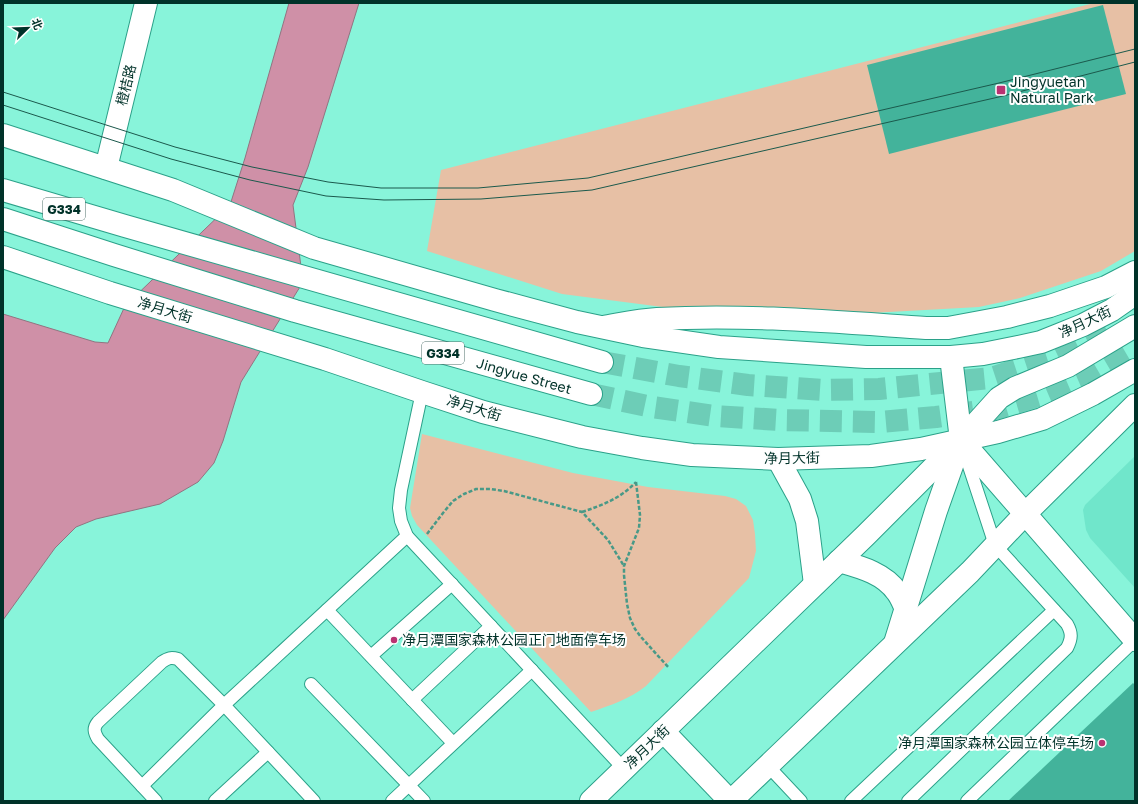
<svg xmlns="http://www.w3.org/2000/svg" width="1138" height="804" viewBox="0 0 1138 804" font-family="'Golos Text','Noto Sans SC',sans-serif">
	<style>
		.built { fill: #70e6cb }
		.green { fill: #e7c0a5 }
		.water { fill: #cf90a7; stroke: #917481 }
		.building { fill: #43b39b }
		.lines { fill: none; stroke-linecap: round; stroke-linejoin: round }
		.trunk-tunnel { stroke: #6dcdb7; stroke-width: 22; stroke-dasharray: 22 11; stroke-linecap: butt }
		.service-casing { stroke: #2ba189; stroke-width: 14 }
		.minor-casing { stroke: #2ba189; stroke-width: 24 }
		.tertiary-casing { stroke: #2ba189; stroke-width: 24 }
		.primary-casing { stroke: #2ba189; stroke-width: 24 }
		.trunk-casing { stroke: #2ba189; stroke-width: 24 }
		.path { stroke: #489987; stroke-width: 2.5; stroke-dasharray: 4 2; stroke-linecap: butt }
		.service { stroke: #fff; stroke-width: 12 }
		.minor { stroke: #fff; stroke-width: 22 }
		.tertiary { stroke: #fff; stroke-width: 22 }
		.primary { stroke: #fff; stroke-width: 22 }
		.trunk { stroke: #fff; stroke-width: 22 }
		.tram { stroke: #1b594c; stroke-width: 1 }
		.poi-dot { fill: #ba3272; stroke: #fefefe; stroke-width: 1.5 }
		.labels { text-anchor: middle; stroke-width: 4; stroke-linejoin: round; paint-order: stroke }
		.shield { fill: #fefefe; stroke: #4c6f69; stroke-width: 1 }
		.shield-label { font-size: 13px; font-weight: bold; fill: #003229 }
		.poi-label { font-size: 14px; fill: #003229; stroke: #fefefe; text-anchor: start }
		.street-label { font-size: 14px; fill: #003229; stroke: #fefefe }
	</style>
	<rect width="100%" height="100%" fill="#88f4da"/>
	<polygon class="built" points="1135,456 1135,588 1090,538 1086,530 1083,510 1085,505"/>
	<g class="green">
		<polygon points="1094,3 1135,3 1135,251 1101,271 1020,298 979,307 871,313 717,314 562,294 427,251 441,170"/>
		<path d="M 422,434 L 573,473 L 648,487 L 725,496 L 736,499 L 746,506 L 753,520 L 755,534 L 756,551 L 749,578 L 646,686 C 630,699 611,705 591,712 L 417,525 L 412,516 L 410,508 Z"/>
	</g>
	<polygon class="water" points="289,3 359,3 308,167 293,205 303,282 241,382 223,441 214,463 198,482 160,504 96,519 76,527 55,548 3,620 3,314 95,342 108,343 125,306 230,205 245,158"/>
	<g class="building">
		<polygon points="1103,5 1126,94 889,154 867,65"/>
		<polygon points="1133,683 1135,685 1135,801 1008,801"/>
	</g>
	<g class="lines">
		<g class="trunk-tunnel">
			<polyline points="602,362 679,376 748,385 823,390 879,389 991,378 1052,358 1112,330"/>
			<polyline points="591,394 652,407 715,416 780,420 881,422 936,417 995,409 1045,394 1089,375 1135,348"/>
		</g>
		<g class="service-casing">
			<g id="service">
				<polyline points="422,392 401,490 399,508 401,521 407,536 624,769"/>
				<polyline points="327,610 453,743"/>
				<polyline points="371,656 452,584"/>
				<polyline points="311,684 424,801"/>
				<polyline points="412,700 491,626"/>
				<polyline points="768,766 801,801"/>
				<polyline points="142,786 224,705 407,536"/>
				<path d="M 156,801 L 98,739 C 94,732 93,728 98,722 L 162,662 C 168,658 171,657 178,659 L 224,705 L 314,801"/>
				<polyline points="215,801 268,752"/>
				<polyline points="392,801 532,670"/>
				<polyline points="851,801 1054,610"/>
				<path d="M 908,801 L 1067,648 C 1072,638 1072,633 1067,624 L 995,545 L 964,451"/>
				<polyline points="967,801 1135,640"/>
			</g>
		</g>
		<g class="minor-casing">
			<g id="minor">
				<polyline points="106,168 146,3"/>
				<polyline points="961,440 1135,640"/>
				<polyline points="663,731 730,801"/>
			</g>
		</g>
		<g class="tertiary-casing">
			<g id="tertiary">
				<path d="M 603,327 C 621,324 639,320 657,319 C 747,314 836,322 926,328 L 948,328 L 975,323 L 1007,317 L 1050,306 L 1106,287 L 1135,272"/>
				<path d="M 839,561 C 860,567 884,573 897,592 C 901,597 903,603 906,609"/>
				<polyline points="895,643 936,511 961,440 951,357"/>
				<polyline points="591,801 866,535 961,440 999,398 1015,388 1068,366 1135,326"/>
				<polyline points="731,801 970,572 1025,514 1135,405"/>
			</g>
		</g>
		<g class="primary-casing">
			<g id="primary">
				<polyline points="3,135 173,190 314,248 495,300 577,322 643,336 719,347 866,357 951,357 983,354 1018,347 1041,342 1061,334 1083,325 1112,310 1135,294"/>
				<polyline points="3,257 110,293 325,359 422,392 483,412 582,437 642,448 692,455 778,459 871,456 921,449 998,432 1042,419 1093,394 1135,370"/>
				<polyline points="778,459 800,499 807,521 815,584"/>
			</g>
		</g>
		<g class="trunk-casing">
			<g id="trunk">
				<polyline points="3,190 125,226 602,362"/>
				<polyline points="3,219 114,255 295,311 591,394"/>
			</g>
		</g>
		<g class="path">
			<polyline points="636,482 640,515 639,528 624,566 624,575 627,604 630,618 635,629 641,637 669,668"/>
			<path d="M 582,512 C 603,505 621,498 636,482"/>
			<polyline points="427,534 443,513 453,501 464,494 476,489 490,489 504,491 582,512 608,540 624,566"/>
		</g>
		<use href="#service" class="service"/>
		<use href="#minor" class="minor"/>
		<use href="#tertiary" class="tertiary"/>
		<use href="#primary" class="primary"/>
		<use href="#trunk" class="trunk"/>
		<g class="tram">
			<polyline points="3,92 175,147 252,167 328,182 381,188 478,188 588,178 999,83 1135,49"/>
			<polyline points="3,105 171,159 250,180 326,196 384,200 481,199 592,190 1003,96 1135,62"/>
		</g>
	</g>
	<g class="poi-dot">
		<rect x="996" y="85" width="10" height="10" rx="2"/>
		<circle cx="394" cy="640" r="4"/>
		<circle cx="1102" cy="743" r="4"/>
	</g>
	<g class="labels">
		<g class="shield">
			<rect x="43" y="198" width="42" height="22" rx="3"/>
			<rect x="422" y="342" width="42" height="22" rx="3"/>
		</g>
		<g class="shield-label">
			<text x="64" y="214">G334</text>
			<text x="443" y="358">G334</text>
		</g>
		<g class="poi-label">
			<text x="1010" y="87">Jingyuetan<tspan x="1010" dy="16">Natural Park</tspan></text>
			<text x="402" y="645">净月潭国家森林公园正门地面停车场</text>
			<text x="1094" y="748" text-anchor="end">净月潭国家森林公园立体停车场</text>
		</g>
		<g class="street-label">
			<text transform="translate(126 85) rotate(-76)" y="5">橙桔路</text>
			<text transform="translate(165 310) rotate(17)" y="5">净月大街</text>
			<text transform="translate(1085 322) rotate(-25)" y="5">净月大街</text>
			<text transform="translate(524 376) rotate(16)" y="5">Jingyue Street</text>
			<text transform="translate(474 408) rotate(17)" y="5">净月大街</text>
			<text transform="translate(792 458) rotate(-1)" y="5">净月大街</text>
			<text transform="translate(647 747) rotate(-44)" y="5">净月大街</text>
		</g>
	</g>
	<rect width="1138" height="804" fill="none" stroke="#003229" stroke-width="8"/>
	<g transform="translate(28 28) rotate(67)" stroke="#fefefe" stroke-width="3" paint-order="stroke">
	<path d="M0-3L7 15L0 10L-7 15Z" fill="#003229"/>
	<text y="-6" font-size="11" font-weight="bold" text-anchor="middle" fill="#003229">北</text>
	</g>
</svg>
